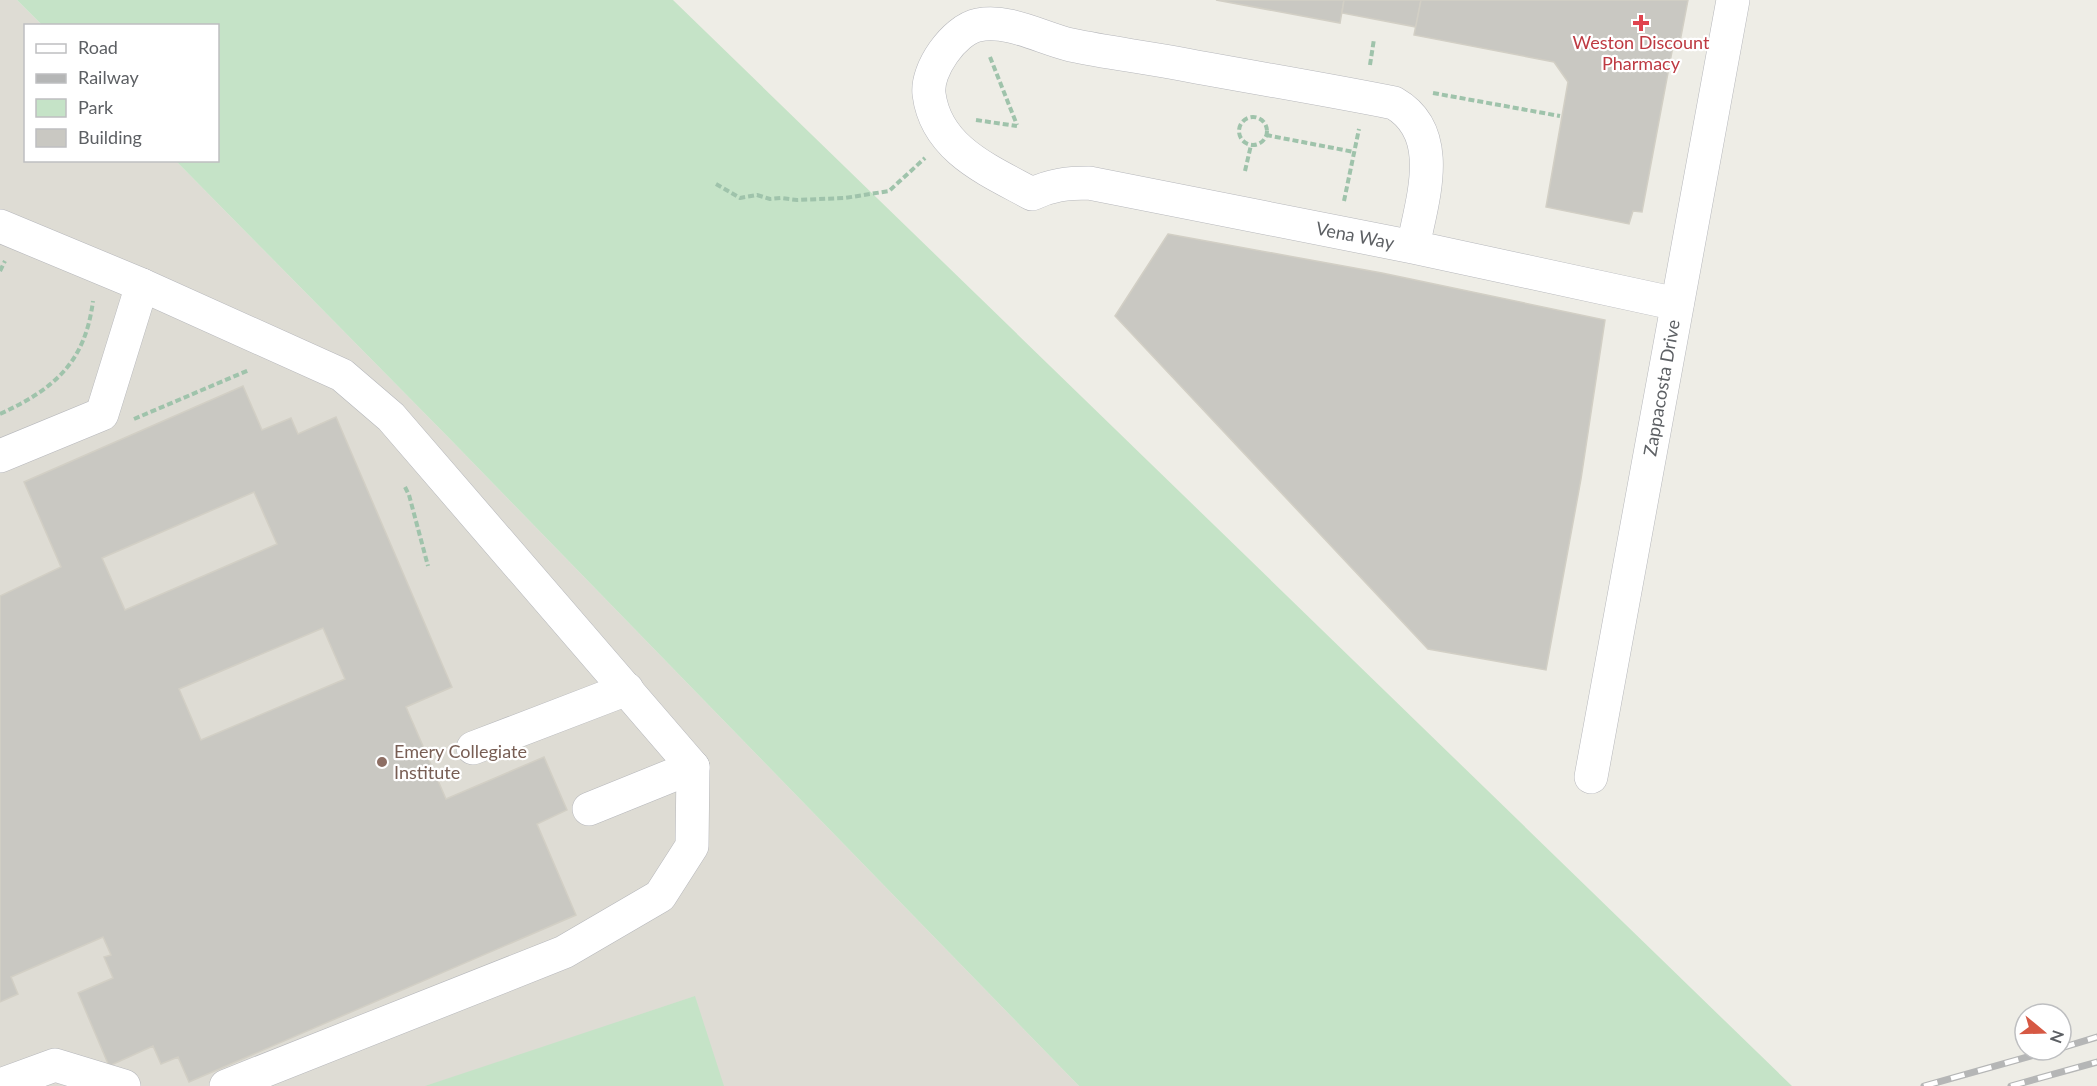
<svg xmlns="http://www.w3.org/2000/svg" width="2097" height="1086" viewBox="0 0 2097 1086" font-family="Lato,sans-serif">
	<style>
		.education { fill: #dedcd4 }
		.green { fill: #c5e3c7 }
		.building { fill: #c9c8c2; stroke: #d2cfc5; stroke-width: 1.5; fill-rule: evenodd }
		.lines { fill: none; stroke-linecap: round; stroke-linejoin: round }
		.minor-casing { stroke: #b6b7bb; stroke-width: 34 }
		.path { stroke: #9fc3ab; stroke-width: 4; stroke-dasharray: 6 3; stroke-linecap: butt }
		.minor { stroke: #fff; stroke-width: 33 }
		.rail-casing { stroke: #b5b6b6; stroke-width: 7 }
		.rail { stroke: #fff; stroke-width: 4.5; stroke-dasharray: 14; stroke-linecap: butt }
		.health-dot { fill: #e0444e; stroke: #fff; stroke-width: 2 }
		.education-dot { fill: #8d6e63; stroke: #fff; stroke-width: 2 }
		.labels { text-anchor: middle; stroke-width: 4.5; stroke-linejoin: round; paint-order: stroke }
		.health-label { font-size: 18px; fill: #be3a42; stroke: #fff }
		.street-label { font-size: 18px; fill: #5d6064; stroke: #fff }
		.education-label { font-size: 18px; fill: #785e54; stroke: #fff; text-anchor: start }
	</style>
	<rect width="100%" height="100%" fill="#eeede6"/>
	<polygon class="education" points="0,0 17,0 42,25 26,26 26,160 176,161 449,438 1079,1086 0,1086"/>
	<g class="green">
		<polygon points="17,0 673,0 1792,1086 1079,1086 449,438 176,161 218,160 218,26 42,25"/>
		<polygon points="695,996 724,1086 425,1086"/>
	</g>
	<g class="building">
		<polygon points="1216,0 1344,0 1340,23"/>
		<polygon points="1344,0 1421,0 1416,27 1342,13"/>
		<polygon points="1421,0 1688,0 1679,47 1673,46 1642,212 1633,211 1629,224 1546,207 1568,82 1554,62 1414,35"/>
		<polygon points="1168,234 1382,273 1605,320 1581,479 1546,670 1428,649 1115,316"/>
		<path d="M 243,386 L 262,430 L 291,418 L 298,434 L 336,417 L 452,687 L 406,707 L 446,799 L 544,757 L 567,810 L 537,824 L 576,915 L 189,1082 L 178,1057 L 161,1064 L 153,1046 L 109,1066 L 78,993 L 113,978 L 104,957 L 111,955 L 103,937 L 11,977 L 18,994 L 0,1002 L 0,596 L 61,567 L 24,482 ZM 254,492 L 277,544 L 125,610 L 102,558 ZM 323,628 L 345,679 L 201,740 L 179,689 Z"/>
	</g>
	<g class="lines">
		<g class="minor-casing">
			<g id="minor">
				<polyline points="0,226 142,285 342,375 391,417 693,767 692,846 660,896 564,952 226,1086"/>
				<path d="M 1413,247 C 1422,200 1446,133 1394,103 C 1319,88 1244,76 1170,62 C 1137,56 1104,52 1071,45 C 1041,38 1010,19 978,25 C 954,30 926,70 929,94 C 936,149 988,170 1032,194 C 1051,185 1067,183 1089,183 L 1413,247 L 1677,304"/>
				<polyline points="0,456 102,414 142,285"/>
				<polyline points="473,748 627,689"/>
				<polyline points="1591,777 1733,0"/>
				<polyline points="589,809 693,767"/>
				<polyline points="0,1085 55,1065 124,1086"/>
			</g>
		</g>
		<g class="path">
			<polyline points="990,57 1017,125"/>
			<polyline points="1370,65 1374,39"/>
			<polyline points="1433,93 1560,116"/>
			<circle cx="1253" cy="131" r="14"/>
			<polyline points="976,120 1017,126"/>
			<polyline points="1266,135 1354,152"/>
			<polyline points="1245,171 1251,145"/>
			<polyline points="716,184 740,198 757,195 770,199 781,198 797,200 845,198 889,191 925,158"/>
			<polyline points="1344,201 1359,129"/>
			<polyline points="0,271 5,261"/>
			<path d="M 0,414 C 54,389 85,363 93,301"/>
			<polyline points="134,419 249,370"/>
			<polyline points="405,487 409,495 428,566"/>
		</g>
		<use href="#minor" class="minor"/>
		<g class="rail-casing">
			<g id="rail">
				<polyline points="2061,1048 2097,1037"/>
				<polyline points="1924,1086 2052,1050"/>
				<polyline points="2011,1086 2097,1062"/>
			</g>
		</g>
		<use href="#rail" class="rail"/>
	</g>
	<path class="health-dot" d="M1638 14h6v6h6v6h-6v6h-6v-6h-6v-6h6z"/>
	<circle class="education-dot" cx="382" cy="762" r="6"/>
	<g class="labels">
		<g class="health-label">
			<text x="1641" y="49">Weston Discount<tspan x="1641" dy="21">Pharmacy</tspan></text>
		</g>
		<g class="street-label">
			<text transform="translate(1355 236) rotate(11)" y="6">Vena Way</text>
			<text transform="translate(1662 388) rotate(-80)" y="6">Zappacosta Drive</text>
		</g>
		<g class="education-label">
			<text x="394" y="758">Emery Collegiate<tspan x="394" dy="21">Institute</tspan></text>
		</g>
	</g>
	<rect x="24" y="24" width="195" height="138" fill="#ffffff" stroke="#bebfc1" stroke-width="1.5"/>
	<rect x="36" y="44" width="30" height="9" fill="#ffffff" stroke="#bebfc1" stroke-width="1.5"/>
	<text x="78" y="54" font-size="18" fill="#5d6064">Road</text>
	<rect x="36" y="74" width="30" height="9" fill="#b5b6b6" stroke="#bebfc1" stroke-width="1.5"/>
	<text x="78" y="84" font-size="18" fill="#5d6064">Railway</text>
	<rect x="36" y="99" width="30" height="18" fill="#c5e3c7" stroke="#bebfc1" stroke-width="1.5"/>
	<text x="78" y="114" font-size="18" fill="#5d6064">Park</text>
	<rect x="36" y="129" width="30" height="18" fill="#c9c8c2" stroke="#bebfc1" stroke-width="1.5"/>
	<text x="78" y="144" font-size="18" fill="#5d6064">Building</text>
	<g transform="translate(2043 1032) rotate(109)"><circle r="28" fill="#ffffff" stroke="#bebfc1" stroke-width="1.5"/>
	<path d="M0-4.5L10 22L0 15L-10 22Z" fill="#d65843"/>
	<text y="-9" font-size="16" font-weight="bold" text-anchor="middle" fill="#5d6064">N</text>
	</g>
</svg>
